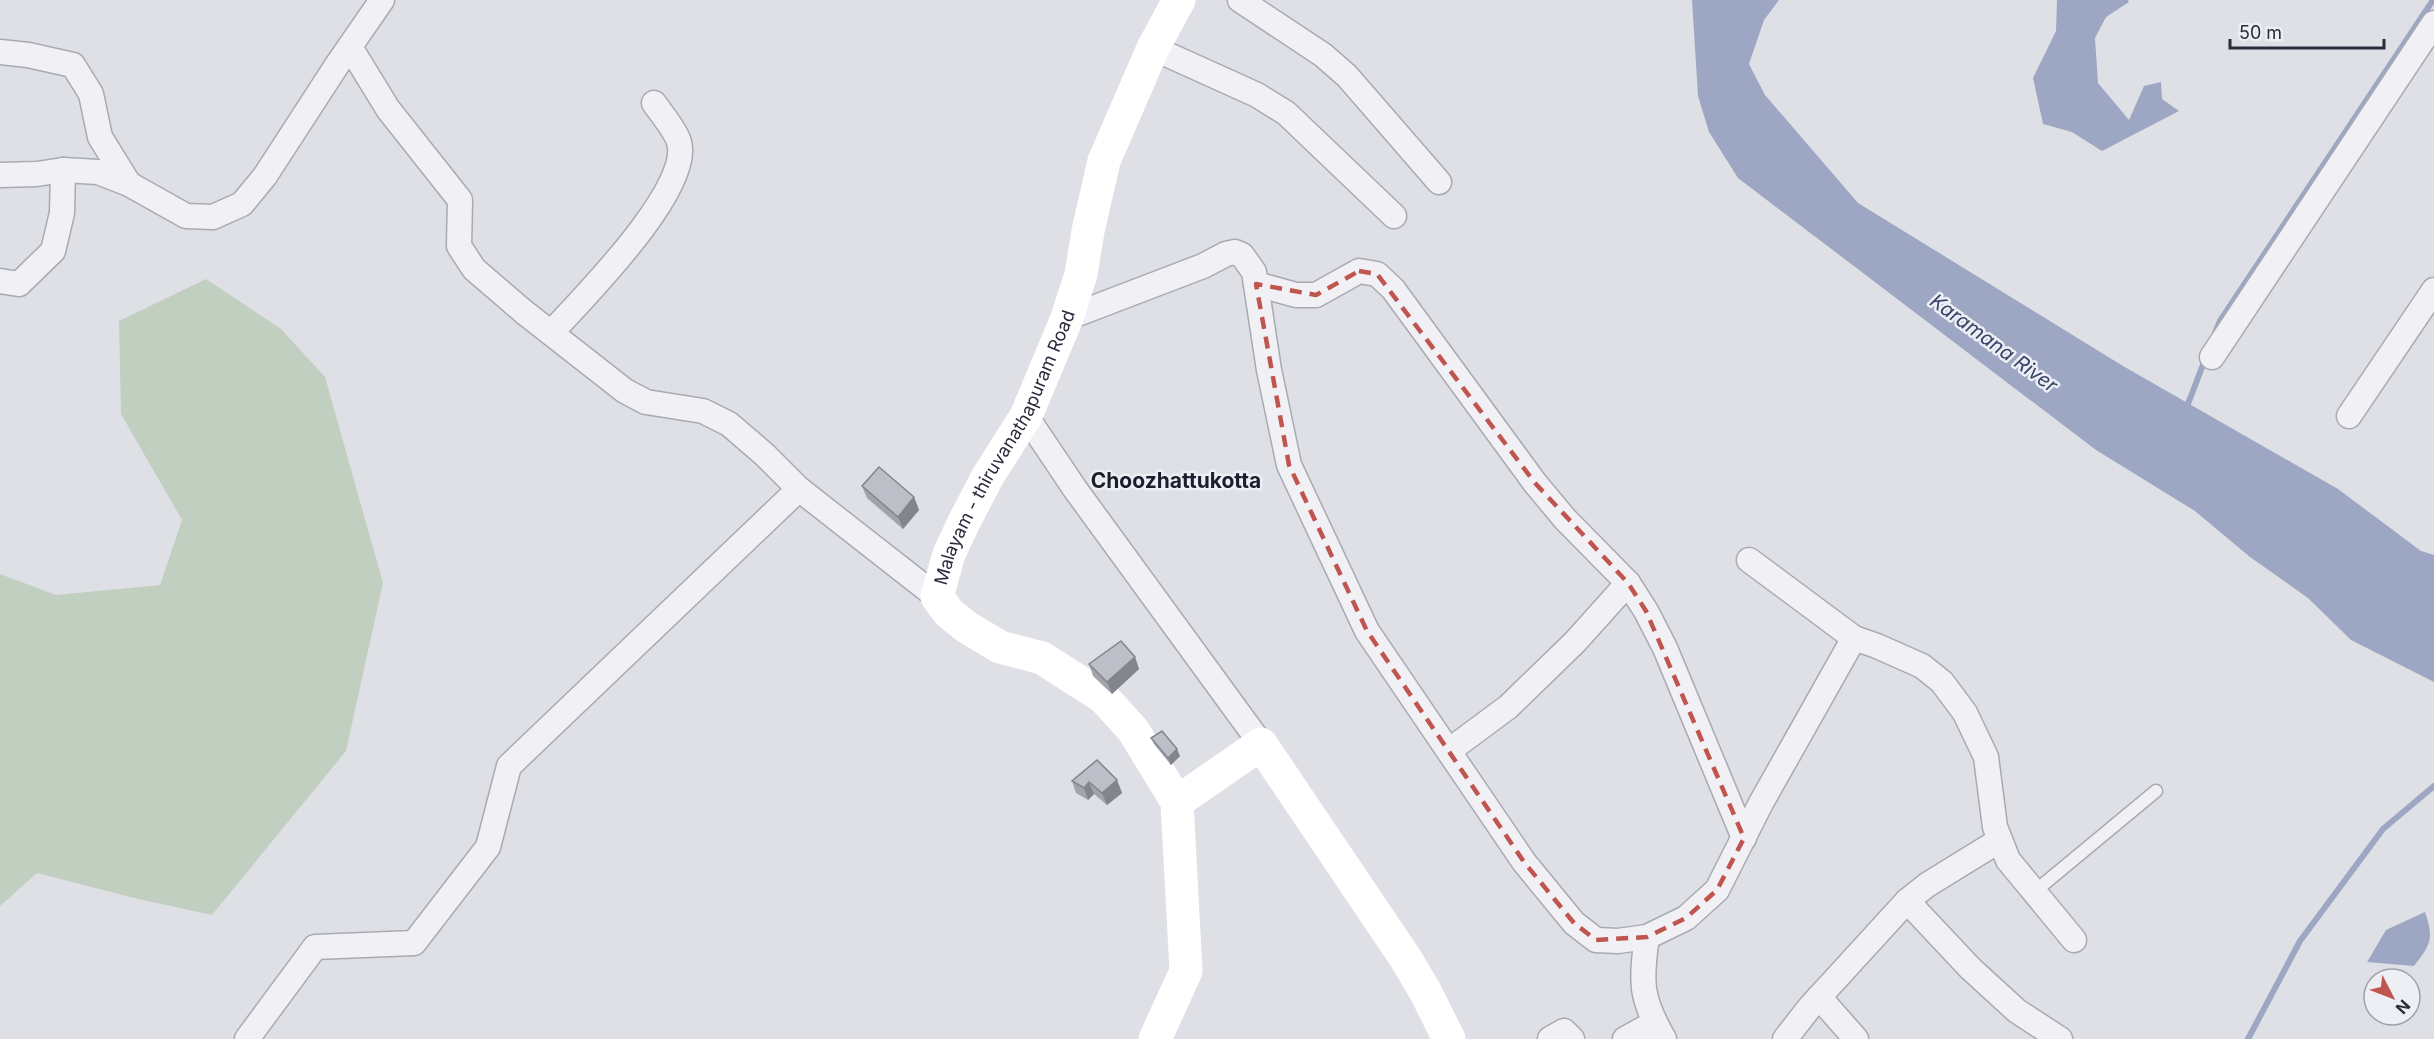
<svg xmlns="http://www.w3.org/2000/svg" width="2434" height="1039" viewBox="0 0 2434 1039" font-family="Inter,sans-serif">
	<style>
		.green { fill: #c1cfc0 }
		.water { fill: #9da7c3 }
		.lines { fill: none; stroke-linecap: round; stroke-linejoin: round }
		.stream { stroke: #9da7c3; stroke-width: 6 }
		.lane-casing { stroke: #a8aab3; stroke-width: 15 }
		.street-casing { stroke: #a8aab3; stroke-width: 27 }
		.lane { stroke: #f1f1f5; stroke-width: 12 }
		.street { stroke: #f1f1f5; stroke-width: 24 }
		.secondary { stroke: #fff; stroke-width: 33 }
		.wall { fill: #a2a3ac }
		.shaded-wall { fill: #84858c }
		.building { fill: #bcbec8; stroke: #84858c; stroke-width: 1.5 }
		.marked { fill: none; stroke: #c0554f; stroke-width: 4.5; stroke-dasharray: 12 8; stroke-linejoin: round }
		.labels { text-anchor: middle; stroke-width: 5; stroke-linejoin: round; paint-order: stroke }
		.street-label { font-size: 18px; fill: #292c3b; stroke: #edeff4 }
		.water-label { font-size: 20px; font-style: italic; fill: #38446b; stroke: #edeff4 }
		.quarter-label { font-size: 21px; font-weight: bold; fill: #1b1e2c; stroke: #edeff4 }
	</style>
	<rect width="100%" height="100%" fill="#dee0e6"/>
	<polygon class="green" points="206,279 281,329 325,377 383,583 346,751 212,915 138,899 37,873 0,906 0,574 56,595 160,585 182,520 121,414 119,321"/>
	<g class="water">
		<polygon points="1692,0 1779,0 1764,20 1749,64 1765,95 1858,203 2123,366 2338,489 2421,551 2434,555 2434,682 2351,640 2308,598 2250,557 2195,511 2096,450 1738,178 1709,132 1698,96"/>
		<polygon points="2057,0 2128,0 2129,2 2106,17 2095,38 2098,83 2129,120 2144,86 2161,82 2162,99 2179,111 2102,151 2072,132 2043,124 2033,78 2056,31"/>
		<path d="M 2425,912 C 2434,939 2431,944 2414,966 L 2367,962 L 2386,930 Z"/>
	</g>
	<g class="lines">
		<g class="stream">
			<polyline points="2215,333 2220,321 2433,0"/>
			<polyline points="2186,409 2206,357"/>
			<polyline points="2248,1039 2300,941 2383,829 2434,786"/>
		</g>
		<g class="lane-casing">
			<polyline id="lane" points="2033,893 2156,791"/>
		</g>
		<g class="street-casing">
			<g id="street">
				<polyline points="1240,0 1323,55 1347,76 1439,182"/>
				<polyline points="350,47 388,109 460,200 459,246 474,269 524,312 625,391 646,402 703,411 729,424 765,455 799,489 937,597"/>
				<polyline points="1153,48 1257,95 1286,113 1394,216"/>
				<polyline points="0,52 28,55 73,65 91,94 100,137 129,184"/>
				<polyline points="0,175 37,174 63,170 98,172 129,184 186,216 213,217 242,204 265,176 337,65 382,0"/>
				<polyline points="0,281 19,284 53,251 62,213 63,170"/>
				<polyline points="1256,284 1296,295 1316,295 1359,271 1377,274 1393,289 1535,483 1565,519 1628,583 1646,611 1665,648 1744,838"/>
				<polyline points="1067,318 1203,266 1226,254 1235,252 1242,255 1254,272 1269,370 1289,465 1367,631 1524,862 1574,923 1596,940 1618,941 1647,937 1686,918 1717,890 1761,803 1854,638"/>
				<path d="M 551,333 C 582,299 693,188 679,142 C 676,131 661,113 654,103"/>
				<polyline points="2212,357 2434,23"/>
				<polyline points="1026,416 1075,489 1261,744"/>
				<polyline points="2349,416 2434,290"/>
				<polyline points="1749,560 1854,638 1877,646 1922,666 1942,682 1965,713 1986,757 1995,827 2008,860 2074,940"/>
				<polyline points="1450,750 1508,707 1575,642 1628,583"/>
				<polyline points="1907,901 1970,968 2017,1011 2060,1039"/>
				<path d="M 1647,937 C 1640,983 1641,999 1664,1039"/>
				<polyline points="1819,997 1856,1039"/>
				<polyline points="247,1039 315,947 414,943 488,847 509,766 799,489"/>
				<polyline points="1550,1039 1564,1031 1572,1039"/>
				<polyline points="1625,1039 1654,1023"/>
				<polyline points="1785,1039 1810,1007 1907,901 1927,885 2000,840"/>
			</g>
		</g>
		<use href="#lane" class="lane"/>
		<use href="#street" class="street"/>
		<g class="secondary">
			<polyline points="1177,802 1261,744 1406,959 1425,991 1449,1039"/>
			<path id="s1" d="M 1155,1039 L 1186,971 L 1177,802 L 1133,730 L 1103,697 L 1042,658 L 1000,647 L 968,628 L 949,613 L 937,597 L 949,554 L 964,522 L 988,476 L 1026,416 L 1067,318 L 1081,274 L 1088,231 L 1104,161 L 1153,48 L 1179,0"/>
		</g>
	</g>
	<g class="wall">
		<polygon points="862,486 914,497 919,510 903,529 867,498"/>
		<polygon points="1135,657 1139,669 1112,694 1093,676 1089,664"/>
		<polygon points="1151,738 1180,756 1171,765 1154,744"/>
		<polygon points="1117,780 1122,793 1107,805 1094,794 1088,800 1076,793 1072,781"/>
	</g>
	<g class="shaded-wall">
		<polygon points="914,497 919,510 903,529 898,517"/>
		<polygon points="1135,657 1139,669 1112,694 1107,682"/>
		<polygon points="1177,749 1180,756 1171,765 1168,758"/>
		<polygon points="1117,780 1122,793 1107,805 1102,793"/>
		<polygon points="1089,782 1094,794 1088,800 1084,788"/>
	</g>
	<g class="building">
		<polygon points="879,467 914,497 898,517 862,486"/>
		<polygon points="1121,641 1135,657 1107,682 1089,664"/>
		<polygon points="1162,731 1177,749 1168,758 1151,738"/>
		<polygon points="1097,760 1117,780 1102,793 1089,782 1084,788 1072,781"/>
	</g>
	<path class="marked" d="M 1359,271 L 1377,274 L 1535,483 L 1628,583 L 1646,611 L 1744,838 L 1717,890 L 1686,918 L 1647,937 L 1596,940 L 1574,923 L 1524,862 L 1367,631 L 1289,465 L 1256,284 L 1316,295 Z"/>
	<g class="labels">
		<g class="street-label">
			<text dy="6" stroke="none"><textPath href="#s1" startOffset="735">Malayam - thiruvanathapuram Road</textPath></text>
		</g>
		<g class="water-label">
			<text transform="translate(1994 343) rotate(36)" y="7">Karamana River</text>
		</g>
		<g class="quarter-label">
			<text x="1176" y="488">Choozhattukotta</text>
		</g>
	</g>
	<g transform="translate(2392 997) rotate(132)"><circle r="28" fill="#edeff4" stroke="#9fa1aa" stroke-width="1.5"/>
	<path d="M0-4.5L10 22L0 15L-10 22Z" fill="#c0554f"/>
	<text y="-9" font-size="16" font-weight="bold" text-anchor="middle" fill="#292c3b">N</text>
	</g>
	<path d="M2230 39v9h154v-9" fill="none" stroke="#292c3b" stroke-width="3"/>
	<text x="2239" y="39" font-size="18" fill="#292c3b" stroke="#edeff4" stroke-width="4.5" paint-order="stroke">50 m</text>
</svg>
